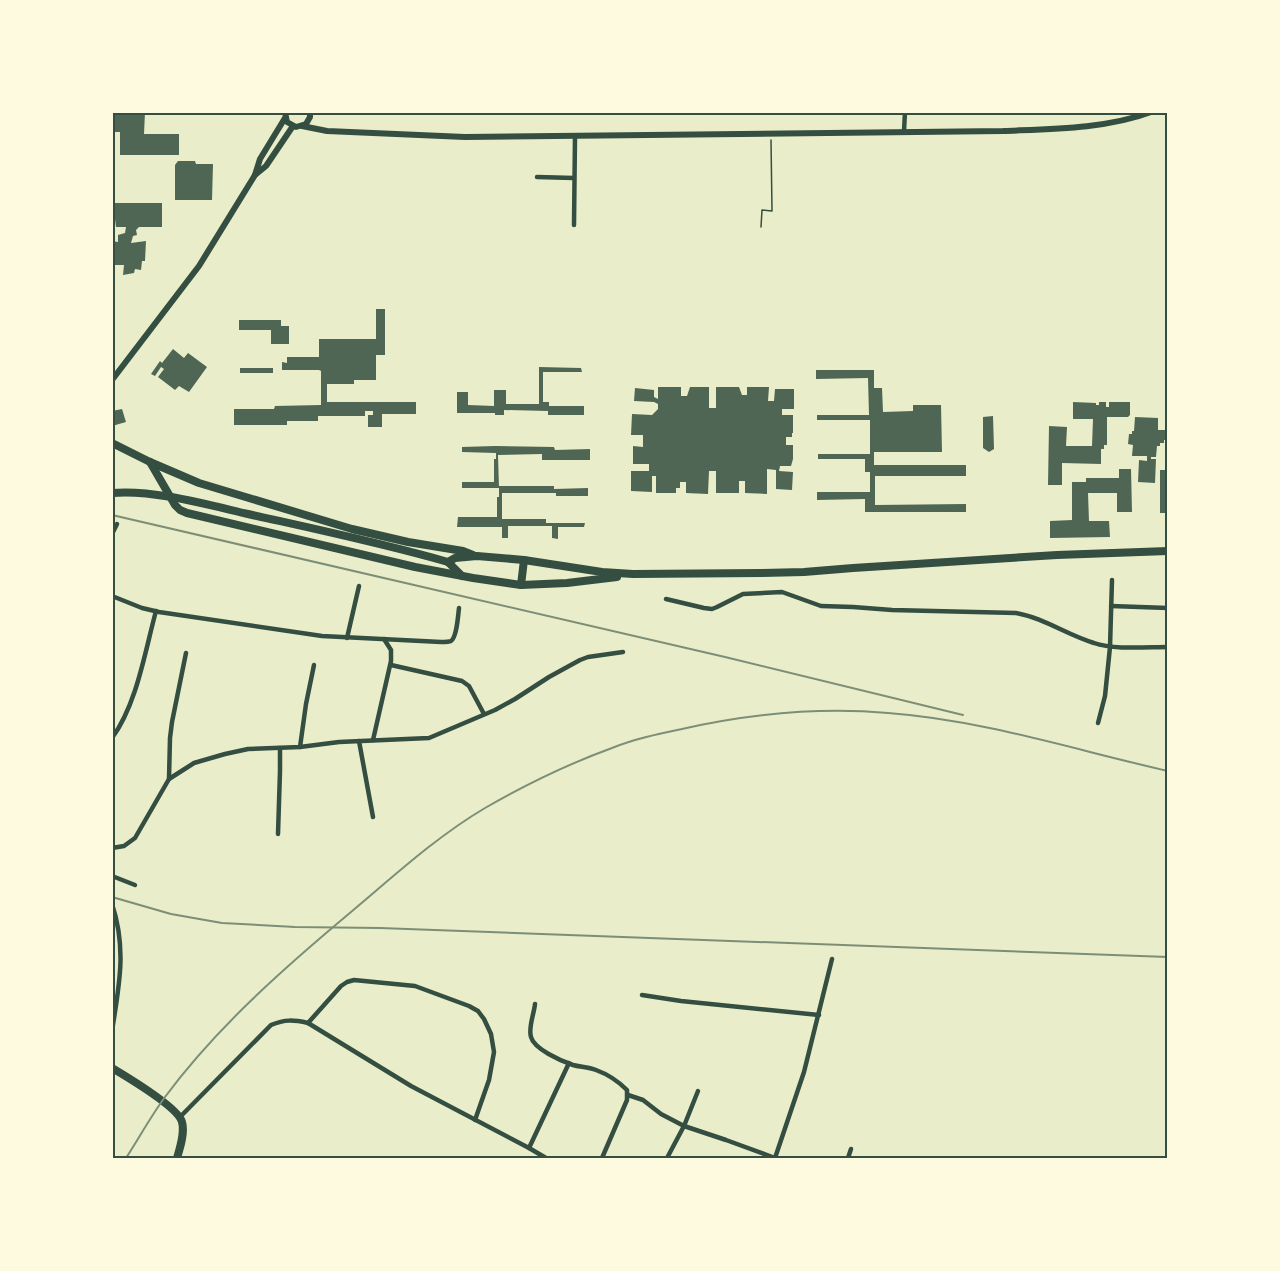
<svg xmlns="http://www.w3.org/2000/svg" width="1280" height="1271" viewBox="0 0 1280 1271" font-family="'Asap Condensed',sans-serif">
	<style>
		.building { fill: #4f6655 }
		.lines { fill: none; stroke-linecap: round; stroke-linejoin: round }
		.path { stroke: #344e41; stroke-width: 1.5 }
		.minor { stroke: #344e41; stroke-width: 4.5 }
		.tertiary { stroke: #344e41; stroke-width: 6 }
		.primary { stroke: #344e41; stroke-width: 8 }
		.rail { stroke: #7c8e77; stroke-width: 2 }
		.neatline { fill: none; stroke: #344e41; stroke-width: 2 }
	</style>
	<rect width="100%" height="100%" fill="#e9edc9"/>
	<g class="building">
		<polygon points="112,112 145,112 144,134 179,134 179,155 120,155 120,132 112,132"/>
		<polygon points="178,161 195,161 196,164 213,164 212,200 175,200 175,165"/>
		<polygon points="113,203 162,203 162,227 139,227 136,230 137,235 133,236 131,243 146,241 145,261 142,261 141,270 135,269 134,273 123,275 124,265 112,265 112,241 118,242 118,235 125,233 126,227 116,227"/>
		<polygon points="376,309 385,309 385,355 376,355 376,380 354,380 354,384 327,384 327,402 416,402 416,414 382,414 382,427 368,427 368,415 373,415 373,411 365,411 365,416 318,416 318,421 287,421 287,425 234,425 234,409 274,409 275,406 321,405 321,371 319,370 282,370 282,362 287,363 287,357 319,357 319,339 376,339"/>
		<polygon points="239,320 281,320 281,326 289,326 289,344 271,344 271,330 239,330"/>
		<polygon points="173,349 184,358 188,353 207,367 189,392 179,386 175,390 158,377 164,369 161,367 155,376 151,374 160,361 162,363"/>
		<polygon points="539,367 581,368 582,372 543,372 543,402 549,402 549,406 584,406 584,415 548,415 548,411 504,410 504,415 495,415 495,413 457,413 457,392 468,392 468,405 494,406 494,390 506,390 506,404 539,404"/>
		<rect x="240" y="368" width="33" height="5"/>
		<polygon points="816,370 874,370 874,388 882,388 883,412 913,411 913,405 941,405 942,452 874,452 874,465 966,465 966,476 875,476 875,505 966,504 966,512 865,512 865,499 817,500 817,492 870,492 870,472 865,472 865,459 818,459 818,454 870,454 870,420 817,420 817,415 869,415 868,378 816,379"/>
		<polygon points="658,387 681,387 681,396 687,396 690,387 709,387 709,408 716,408 716,387 739,387 742,395 747,395 747,387 769,387 768,401 774,401 775,389 794,389 794,409 782,409 782,415 793,415 793,433 792,433 792,437 786,437 786,445 793,445 793,459 791,466 780,466 779,471 793,472 792,490 776,489 776,470 767,469 767,494 745,493 745,481 739,481 739,493 716,493 716,471 709,471 708,494 686,493 686,482 680,482 680,488 676,488 676,493 656,493 656,476 652,476 652,492 631,491 631,471 649,471 649,464 633,464 633,446 643,447 643,435 631,435 632,414 652,415 658,409 658,404 654,402 634,401 635,388 654,390 654,397 658,399"/>
		<polygon points="1073,402 1096,403 1096,405 1099,405 1099,402 1106,402 1106,407 1109,407 1109,402 1130,402 1130,415 1128,417 1107,417 1107,445 1104,445 1104,449 1101,449 1101,464 1062,463 1062,485 1048,485 1049,426 1067,427 1066,446 1092,446 1093,419 1073,419"/>
		<polygon points="122,409 126,422 112,426 112,411"/>
		<polygon points="993,416 994,449 989,452 983,448 983,417"/>
		<polygon points="1135,417 1158,418 1158,430 1167,430 1166,440 1164,440 1164,443 1160,443 1160,446 1157,446 1156,457 1151,457 1151,459 1156,459 1155,483 1138,482 1139,460 1147,461 1147,456 1132,456 1133,445 1128,444 1129,434 1132,434 1132,431 1134,431"/>
		<polygon points="495,446 554,447 555,450 590,449 590,460 542,460 542,454 498,455 499,488 462,488 462,482 494,482 494,459 496,459 496,453 462,452 462,447"/>
		<polygon points="1119,469 1131,469 1132,512 1117,512 1117,493 1088,493 1089,521 1109,521 1110,537 1050,538 1050,521 1072,520 1072,482 1086,482 1086,478 1119,478"/>
		<rect x="1160" y="470" width="8" height="43"/>
		<polygon points="499,486 554,486 554,489 588,488 588,496 556,496 556,493 502,493 502,519 546,519 546,523 585,523 584,527 558,527 558,539 552,538 552,526 508,526 508,538 502,538 502,527 457,527 458,517 497,517 497,497 499,497"/>
	</g>
	<g class="lines">
		<polyline class="path" points="761,227 762,210 772,211 771,140"/>
		<g class="minor">
			<polyline points="904,131 905,112"/>
			<polyline points="537,177 574,178"/>
			<polyline points="574,225 575,136"/>
			<polyline points="112,534 117,524"/>
			<path d="M 112,596 L 142,608 L 159,612 L 322,636 L 441,642 C 444,642 449,642 451,641 C 457,637 458,615 459,608"/>
			<path d="M 666,599 L 704,608 L 712,609 L 717,607 L 743,594 L 782,592 L 821,606 L 853,607 L 892,610 L 1016,613 C 1044,618 1067,635 1094,643 C 1114,650 1146,647 1168,647"/>
			<polyline points="1111,606 1168,608"/>
			<polyline points="347,638 359,586"/>
			<polyline points="391,665 462,681 469,686 484,714"/>
			<polyline points="1098,723 1105,696 1110,647 1112,580"/>
			<path d="M 112,738 C 137,704 145,651 156,611"/>
			<polyline points="373,740 391,661 391,650 384,639"/>
			<polyline points="359,741 373,817"/>
			<polyline points="300,747 306,704 314,665"/>
			<polyline points="169,779 170,738 172,722 186,653"/>
			<polyline points="278,834 280,771 280,748"/>
			<polyline points="112,848 124,846 135,838 169,779 194,763 225,754 248,749 300,747 339,742 429,738 495,710 515,699 549,677 580,660 588,657 623,652"/>
			<polyline points="112,876 135,885"/>
			<path d="M 112,904 C 127,949 119,986 112,1031"/>
			<polyline points="642,995 681,1001 819,1015"/>
			<path d="M 535,1004 C 534,1014 528,1028 531,1037 C 534,1049 561,1061 573,1065 C 580,1067 588,1067 596,1070 C 607,1074 619,1082 627,1090 L 627,1100 L 602,1158"/>
			<polyline points="308,1023 341,986 347,982 354,980 415,986 469,1006 478,1011 484,1019 491,1034 494,1052 489,1080 475,1120"/>
			<polyline points="628,1095 643,1100 661,1114 684,1126 726,1140 775,1158 804,1072 832,959"/>
			<path d="M 180,1117 L 271,1025 C 285,1019 294,1020 308,1023 L 411,1086 L 529,1148 L 546,1158"/>
			<polyline points="529,1148 569,1063"/>
			<polyline points="667,1158 684,1126 698,1091"/>
			<polyline points="848,1158 851,1149"/>
		</g>
		<g class="tertiary">
			<polyline points="285,112 287,122 296,127 306,124 310,117 310,112"/>
			<path d="M 302,126 L 327,131 L 465,137 L 1003,131 C 1050,129 1106,129 1151,112"/>
			<polyline points="255,175 266,166 293,126"/>
			<polyline points="112,380 199,266 255,175 260,159 285,118"/>
		</g>
		<g class="primary">
			<polyline points="112,443 150,462 199,483 352,529 408,542 463,551 473,555"/>
			<polyline points="150,462 175,505 180,510 187,513 415,567 473,578 521,585 567,583 617,577"/>
			<path d="M 112,493 C 152,489 209,505 248,514 C 315,529 382,543 448,562 L 462,576"/>
			<polyline points="448,562 455,558 477,556 524,560 602,572 633,574 761,573 804,572 853,568 1057,555 1168,551"/>
			<polyline points="521,585 524,560"/>
			<path d="M 112,1068 C 127,1077 178,1107 182,1122 C 185,1133 180,1148 177,1158"/>
		</g>
		<g class="rail">
			<polyline points="112,515 725,657 963,715"/>
			<polyline points="112,897 171,914 222,923 295,927 380,928 1168,957"/>
			<path d="M 126,1158 C 139,1138 151,1116 165,1097 C 217,1027 284,968 351,912 C 394,876 436,837 485,808 C 525,785 568,764 612,748 C 634,739 658,734 682,729 C 749,714 820,707 888,713 C 983,720 1075,750 1168,771"/>
		</g>
	</g>
	<rect width="1280" height="1271" fill="none" stroke="#fefae0" stroke-width="228"/>
	<rect x="114" y="114" width="1052" height="1043" class="neatline"/>
</svg>
